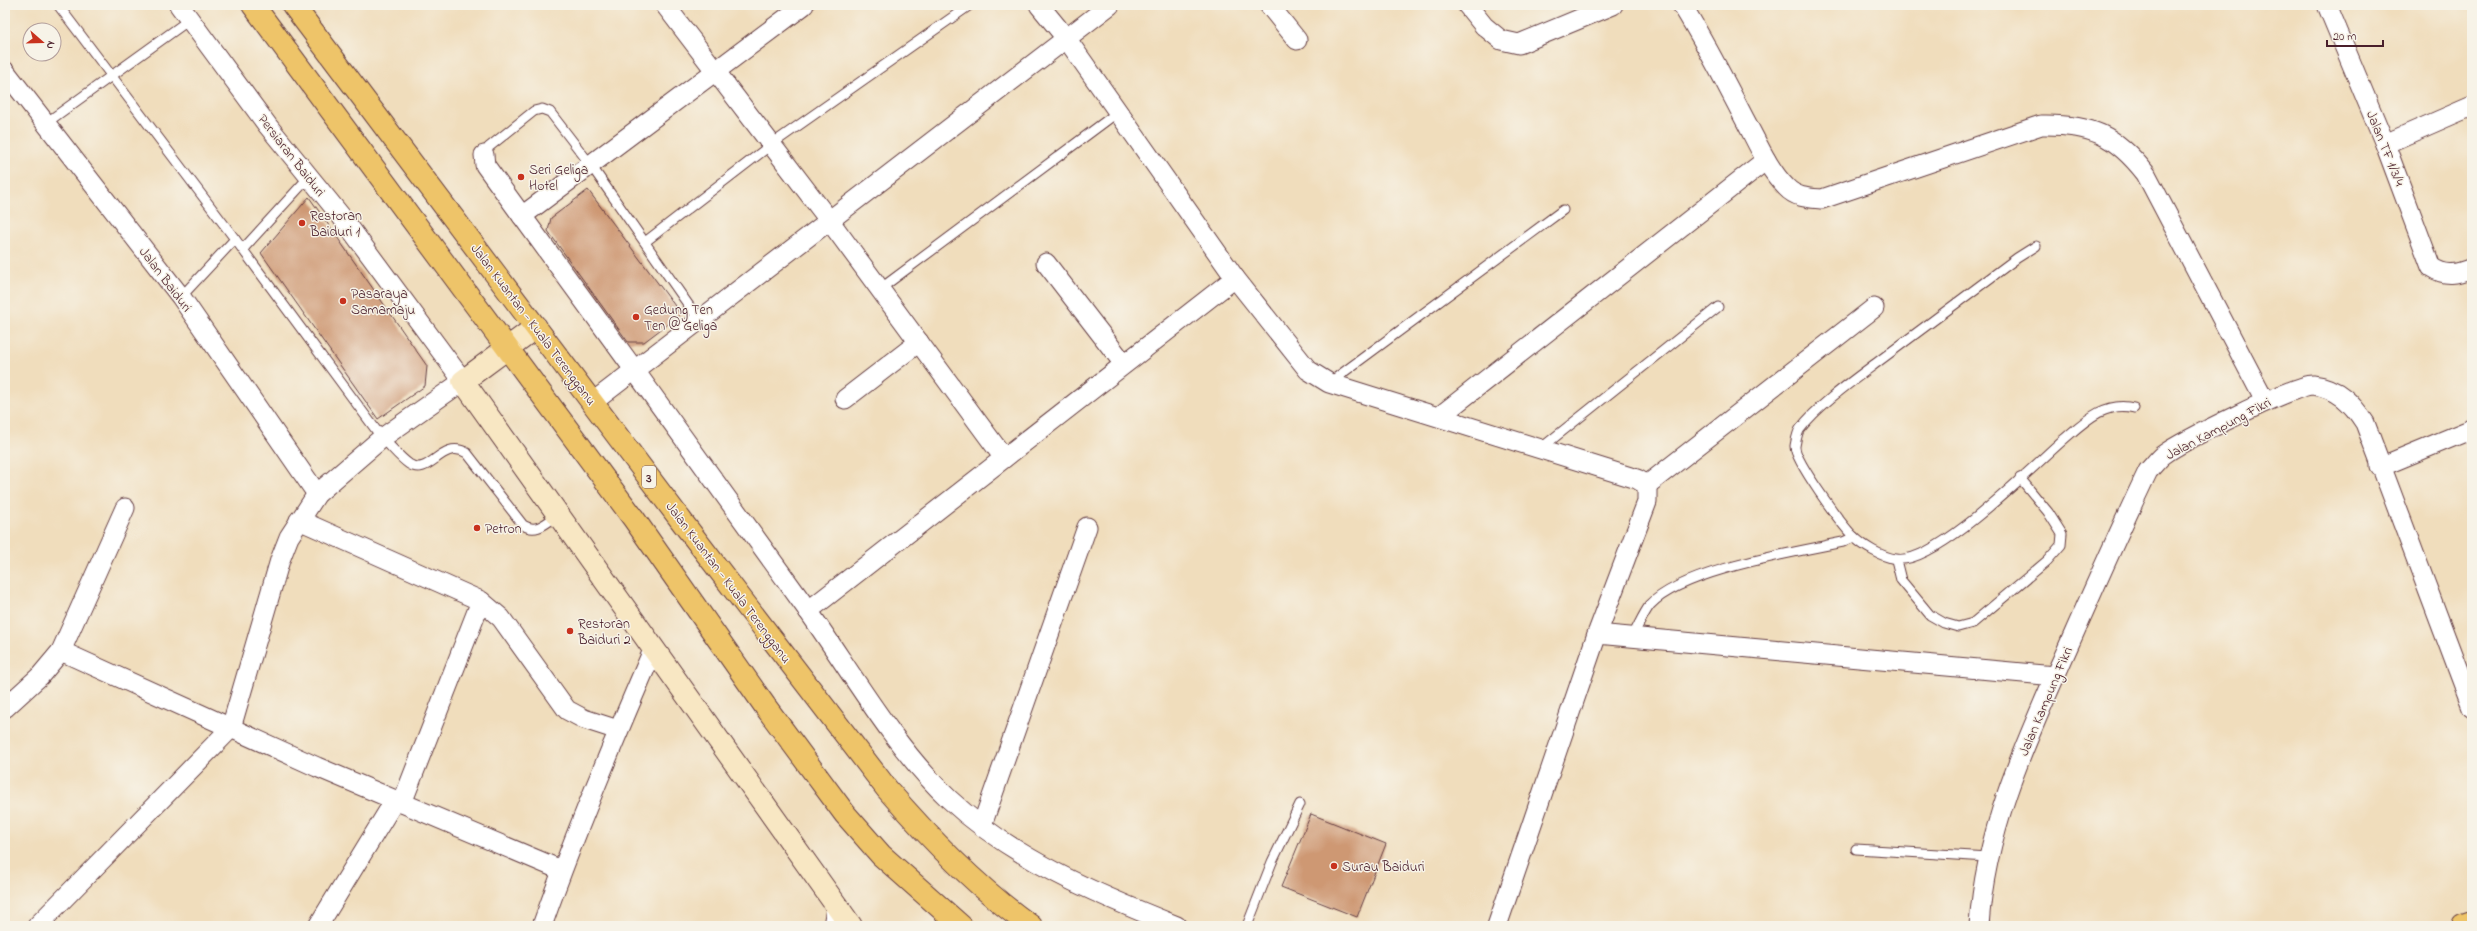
<svg xmlns="http://www.w3.org/2000/svg" width="2477" height="931" viewBox="0 0 2477 931" font-family="'Indie Flower',sans-serif">
	<style>
		.building { fill: #ce9873 }
		.lines { fill: none; stroke-linecap: round; stroke-linejoin: round }
		.lane-casing { stroke: #633c41; stroke-width: 11 }
		.street-casing { stroke: #633c41; stroke-width: 21 }
		.secondary-casing { stroke: #633c41; stroke-width: 24 }
		.highway-casing { stroke: #633c41; stroke-width: 24 }
		.lane { stroke: #fff; stroke-width: 9 }
		.street { stroke: #fff; stroke-width: 19 }
		.secondary { stroke: #f8e7c3; stroke-width: 22 }
		.highway { stroke: #eec469; stroke-width: 22 }
		.poi-dot { fill: #c8321e; stroke: #f7f3e8; stroke-width: 1.5 }
		.labels { text-anchor: middle; stroke-width: 3; stroke-linejoin: round; paint-order: stroke }
		.shield { fill: #f7f3e8; stroke: #7e5f64; stroke-width: 1 }
		.shield-label { font-size: 13px; font-weight: bold; fill: #4a1f2b }
		.street-label { font-size: 14px; fill: #4a1f2b; stroke: #f7f3e8 }
		.poi-label { font-size: 14px; fill: #4a1f2b; stroke: #f7f3e8; text-anchor: start }
	</style>
	<rect width="100%" height="100%" fill="#f7f3e8"/>
	<filter id="ink" filterUnits="userSpaceOnUse"><feTurbulence type="fractalNoise" baseFrequency=".025" numOctaves="2"/><feDisplacementMap in="SourceGraphic" scale="8" xChannelSelector="R" yChannelSelector="G"/><feConvolveMatrix kernelMatrix="1 2 1 2 8 2 1 2 1" color-interpolation-filters="sRGB"/></filter>
	<filter id="wash" filterUnits="userSpaceOnUse"><feTurbulence type="fractalNoise" baseFrequency=".012" numOctaves="4" result="noise"/><feDisplacementMap in="SourceGraphic" scale="16" xChannelSelector="R" yChannelSelector="G"/><feGaussianBlur stdDeviation="0.9" result="paint"/><feColorMatrix in="noise" values="0 0 0 0 0 0 0 0 0 0 0 0 0 0 0 0 0 1.4 0 .05"/><feComposite in="paint" operator="in"/></filter>
	<g filter="url(#wash)">
		<rect width="100%" height="100%" fill="#f0ddbc"/>
		<g id="blocks">
			<g class="building">
				<polygon points="588,190 681,314 644,342 628,342 548,231 551,218"/>
				<polygon points="309,197 427,366 425,386 378,419 261,253"/>
				<polygon points="1311,814 1386,844 1357,917 1281,887"/>
			</g>
		</g>
	</g>
	<g filter="url(#ink)">
		<use href="#blocks" fill-opacity="0" stroke="#633c41" stroke-width="1"/>
		<g class="lines">
			<g class="lane-casing">
				<g id="lane">
					<path d="M 58,5 L 235,239 L 382,438 C 391,446 399,457 409,464 C 430,478 441,438 467,453 L 523,525 C 537,534 547,522 559,514"/>
					<polyline points="46,123 189,20"/>
					<polyline points="484,155 489,147 534,111 542,109 550,112 590,164 699,320"/>
					<polyline points="645,242 772,144 970,5"/>
					<path d="M 2036,246 L 2017,258 C 1971,292 1925,327 1879,361 C 1855,379 1818,405 1800,429 C 1797,433 1796,441 1795,446 C 1794,460 1842,525 1853,536 C 1863,546 1882,557 1896,559 C 1935,566 2032,467 2063,440 C 2083,423 2105,400 2134,408"/>
					<polyline points="243,249 309,177"/>
					<polyline points="880,289 1118,112"/>
					<polyline points="181,297 235,239"/>
					<polyline points="1329,383 1563,210"/>
					<polyline points="1540,449 1718,307"/>
					<polyline points="1896,560 1901,580 1930,615 1944,623 1958,627 1973,623 2047,561 2061,545 2062,534 2048,512 2020,478"/>
					<path d="M 1632,637 C 1638,627 1643,614 1650,605 C 1682,570 1796,552 1843,542 L 1854,537"/>
					<polyline points="1856,849 1988,857"/>
					<polyline points="1247,926 1272,862 1300,804"/>
				</g>
			</g>
			<g class="street-casing">
				<g id="street">
					<polyline points="665,5 829,220 1004,458"/>
					<polyline points="1039,5 1066,38 1235,278 1308,370 1329,383 1637,479 1647,485 1647,502 1597,634 1497,926"/>
					<polyline points="1269,5 1297,40"/>
					<polyline points="1467,5 1484,26 1501,40 1519,44 1613,5"/>
					<path d="M 1682,5 C 1705,42 1725,81 1745,120 C 1757,142 1768,169 1786,187 C 1796,198 1809,198 1822,199 L 2041,125 C 2090,124 2115,134 2146,174 L 2265,401"/>
					<path d="M 2327,5 L 2385,144 L 2431,267 C 2446,277 2457,274 2472,268"/>
					<polyline points="5,71 181,297 317,494"/>
					<polyline points="2385,144 2472,106"/>
					<path d="M 484,155 L 485,165 L 522,216 C 617,345 710,475 804,605 C 849,668 892,745 949,799 C 1013,859 1096,894 1177,926"/>
					<polyline points="522,216 804,5"/>
					<polyline points="1046,263 1124,364"/>
					<polyline points="845,399 919,342"/>
					<polyline points="593,402 1110,5"/>
					<polyline points="1440,416 1766,160"/>
					<polyline points="2380,467 2472,429"/>
					<polyline points="1647,485 1874,308"/>
					<polyline points="299,520 481,601 501,618 567,710 584,719 618,730"/>
					<polyline points="808,611 1235,278"/>
					<polyline points="1597,634 2055,676"/>
					<polyline points="61,651 317,767 561,870"/>
					<polyline points="5,708 40,676 61,651 125,508"/>
					<polyline points="402,803 481,601"/>
					<polyline points="982,825 1087,527"/>
					<polyline points="37,926 231,728 280,560 289,537 317,494 382,438 463,381 341,216 268,126 179,5"/>
					<polyline points="318,926 395,800"/>
					<path d="M 542,926 C 575,832 614,740 654,648"/>
					<polyline points="833,926 836,908"/>
					<path d="M 1979,926 C 1985,827 2028,737 2068,647 C 2094,588 2120,529 2148,471 C 2153,466 2158,459 2163,455 C 2180,442 2296,384 2313,385 C 2338,388 2352,403 2365,423 L 2472,707"/>
				</g>
			</g>
			<g class="secondary-casing">
				<polyline id="secondary" points="536,327 463,381 851,926"/>
			</g>
			<g class="highway-casing">
				<g id="highway">
					<polyline points="253,5 634,519 765,706 845,814 881,855 961,926"/>
					<path d="M 293,5 L 683,523 L 887,789 C 930,839 977,888 1031,926"/>
					<polyline points="2463,926 2472,923"/>
				</g>
			</g>
			<use href="#lane" class="lane"/>
			<use href="#street" class="street"/>
			<use href="#secondary" class="secondary"/>
			<use href="#highway" class="highway"/>
		</g>
	</g>
	<g class="poi-dot">
		<circle cx="521" cy="177" r="4"/>
		<circle cx="302" cy="223" r="4"/>
		<circle cx="343" cy="301" r="4"/>
		<circle cx="636" cy="317" r="4"/>
		<circle cx="477" cy="528" r="4"/>
		<circle cx="570" cy="631" r="4"/>
		<circle cx="1334" cy="866" r="4"/>
	</g>
	<g class="labels">
		<rect class="shield" x="642" y="466" width="14" height="22" rx="3"/>
		<g class="shield-label">
			<text x="649" y="482">3</text>
		</g>
		<g class="street-label">
			<text transform="translate(2386 148) rotate(68)" y="5">Jalan TF 1/3/4</text>
			<text transform="translate(292 155) rotate(52)" y="5">Persiaran Baiduri</text>
			<text transform="translate(166 279) rotate(53)" y="5">Jalan Baiduri</text>
			<text transform="translate(534 324) rotate(53)" y="5">Jalan Kuantan - Kuala Terengganu</text>
			<text transform="translate(2218 428) rotate(-28)" y="5">Jalan Kampung Fikri</text>
			<text transform="translate(729 582) rotate(53)" y="5">Jalan Kuantan - Kuala Terengganu</text>
			<text transform="translate(2045 701) rotate(-67)" y="5">Jalan Kampung Fikri</text>
		</g>
		<g class="poi-label">
			<text x="529" y="174">Seri Geliga<tspan x="529" dy="16">Hotel</tspan></text>
			<text x="310" y="220">Restoran<tspan x="310" dy="16">Baiduri 1</tspan></text>
			<text x="351" y="298">Pasaraya<tspan x="351" dy="16">Samamaju</tspan></text>
			<text x="644" y="314">Gedung Ten<tspan x="644" dy="16">Ten @ Geliga</tspan></text>
			<text x="485" y="533">Petron</text>
			<text x="578" y="628">Restoran<tspan x="578" dy="16">Baiduri 2</tspan></text>
			<text x="1342" y="871">Surau Baiduri</text>
		</g>
	</g>
	<rect width="2477" height="931" fill="none" stroke="#f7f3e8" stroke-width="20"/>
	<g transform="translate(42 42) rotate(110)"><circle r="19" fill="#f7f3e8" stroke="#b29e9c"/>
	<path d="M0-3L7 15L0 10L-7 15Z" fill="#c8321e"/>
	<text y="-6" font-size="11" font-weight="bold" text-anchor="middle" fill="#4a1f2b">N</text>
	</g>
	<path d="M2327 40v6h56v-6" fill="none" stroke="#4a1f2b" stroke-width="2"/>
	<text x="2333" y="40" font-size="12" fill="#4a1f2b" stroke="#f7f3e8" stroke-width="3" paint-order="stroke">20 m</text>
</svg>
